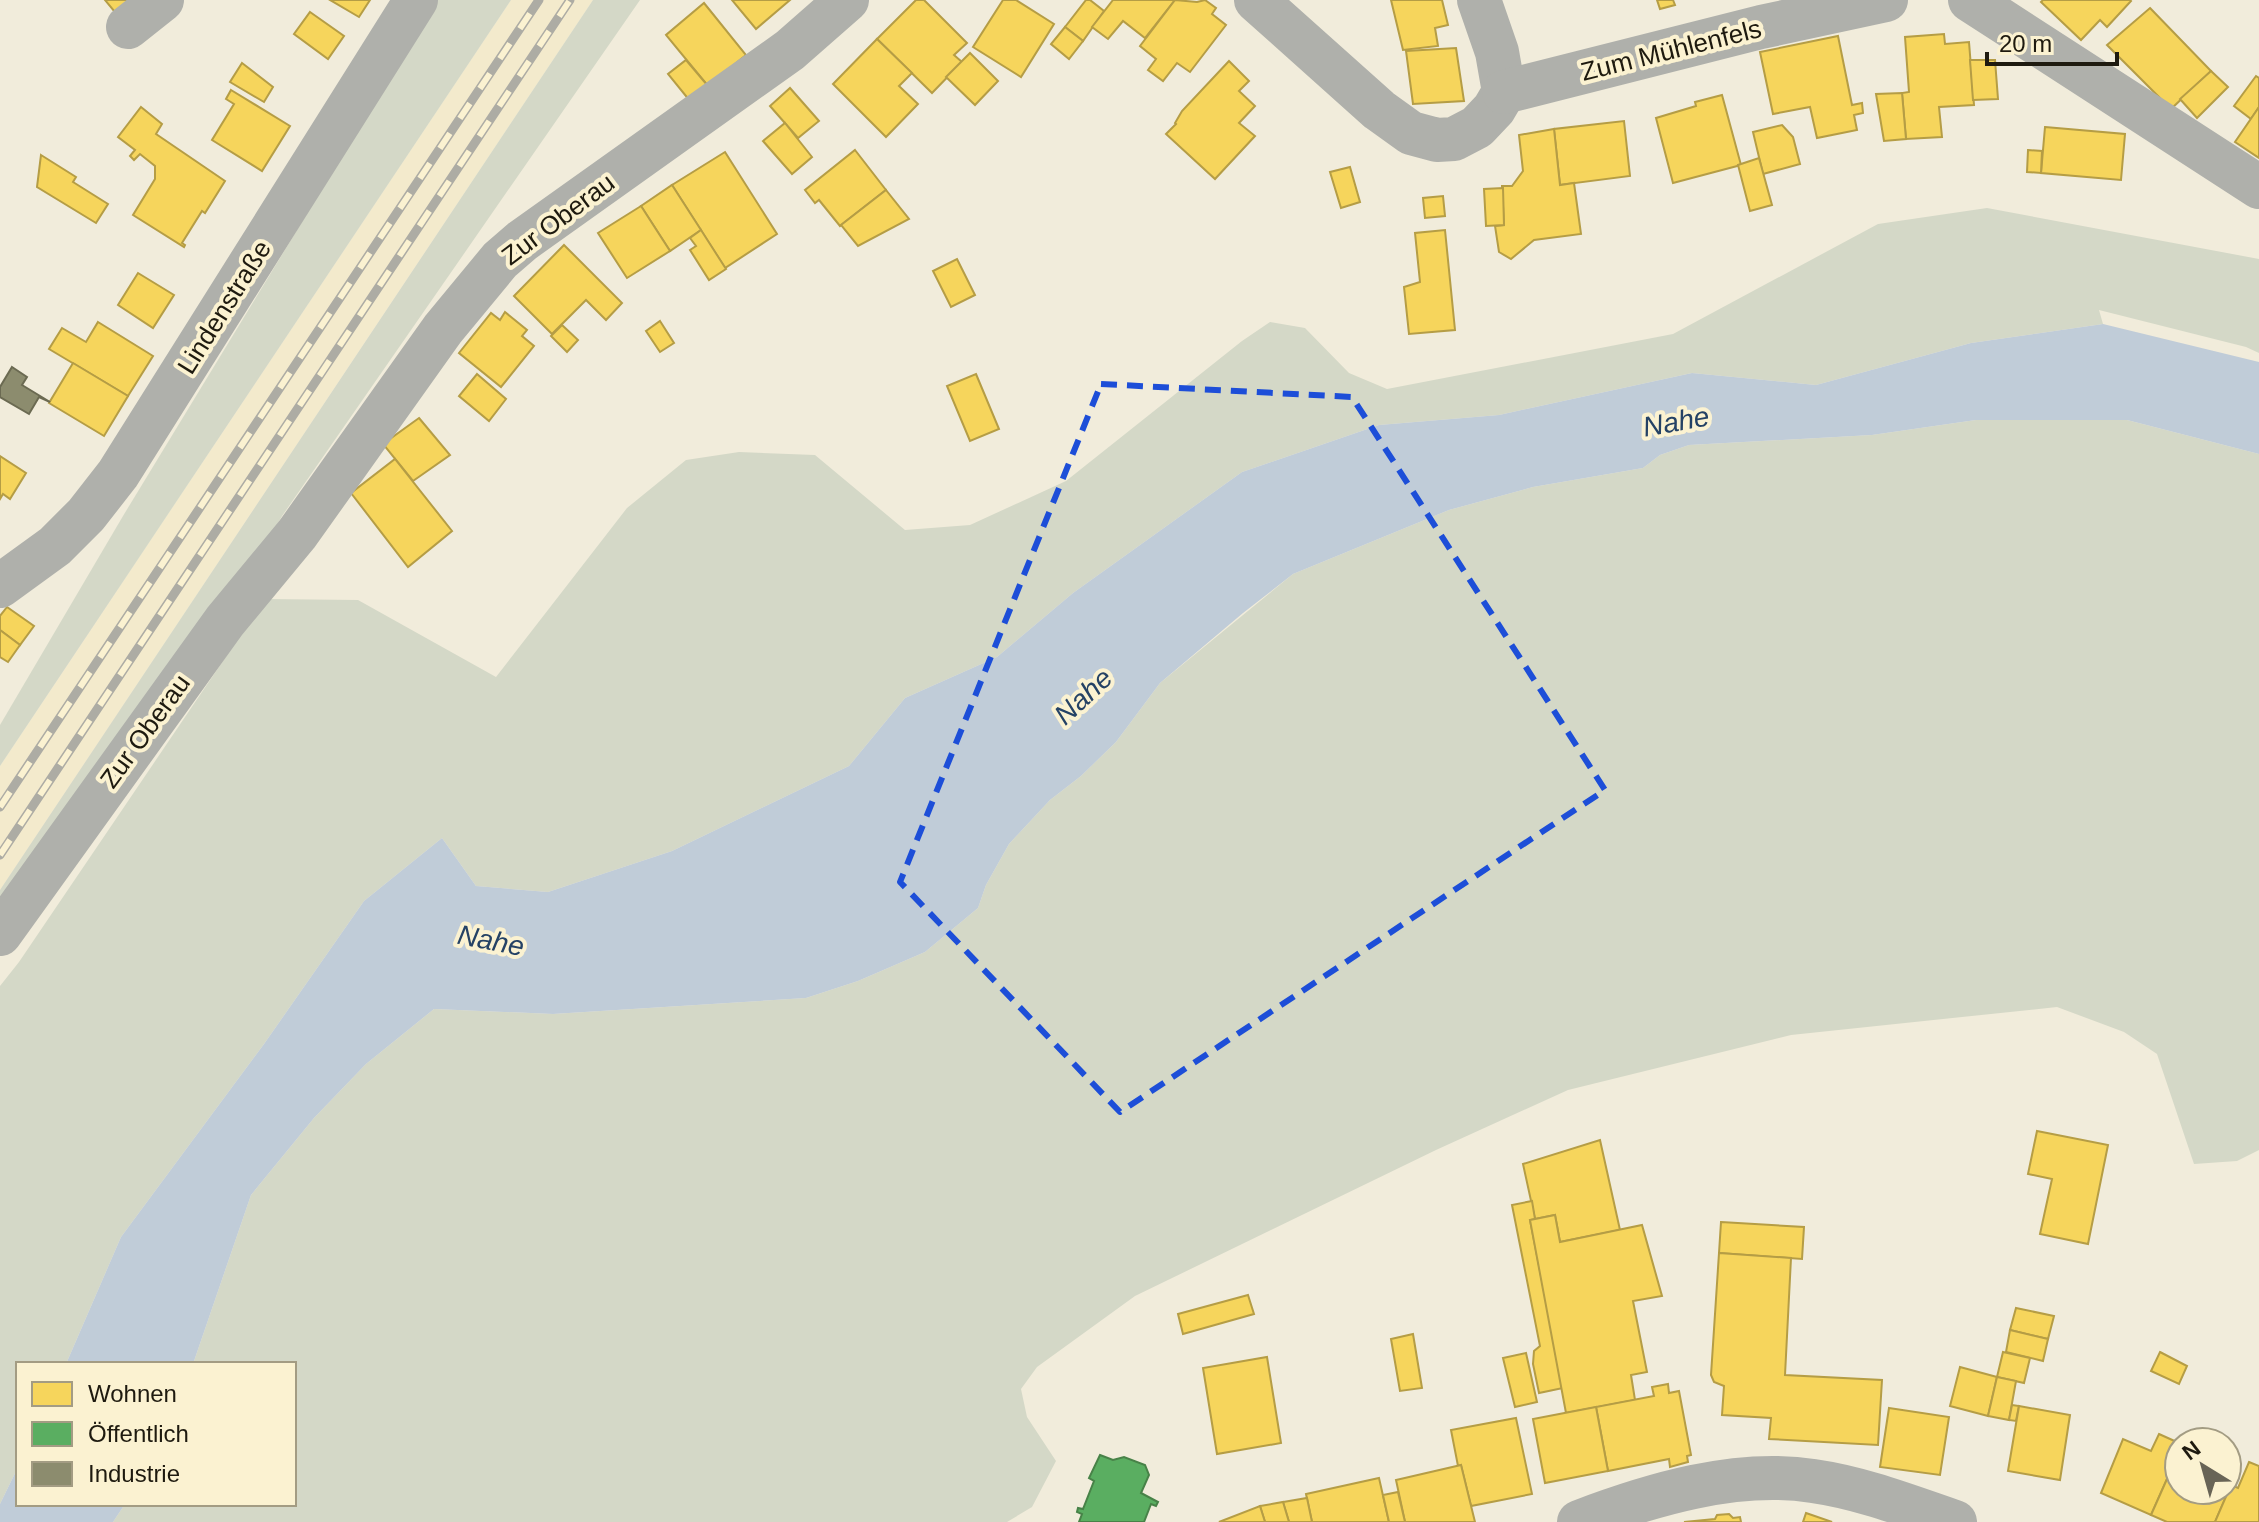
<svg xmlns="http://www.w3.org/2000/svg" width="2259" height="1522" viewBox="0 0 2259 1522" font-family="Helvetica,sans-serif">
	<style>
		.built { fill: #f3eacc }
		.green { fill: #d4d8c7 }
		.water { fill: #c0ccd8 }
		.homes { fill: #f6d55c; stroke: #b59d45; stroke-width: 2 }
		.public { fill: #5aae61; stroke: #488248; stroke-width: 2 }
		.industry { fill: #8c8c6e; stroke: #6b6a52; stroke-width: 2 }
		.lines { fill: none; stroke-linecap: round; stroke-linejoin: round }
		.minor { stroke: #afb0ab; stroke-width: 44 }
		.rail-casing { stroke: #adaca4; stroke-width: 9 }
		.rail { stroke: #fbf2d1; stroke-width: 6; stroke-dasharray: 18; stroke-linecap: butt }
		.marked { fill: none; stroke: #1d4ed8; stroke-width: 6; stroke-dasharray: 16 10; stroke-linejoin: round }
		.labels { text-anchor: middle; stroke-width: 8; stroke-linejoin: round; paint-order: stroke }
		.street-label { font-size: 26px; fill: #1e1a0f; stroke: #fbf2d1 }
		.water-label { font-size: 28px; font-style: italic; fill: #254265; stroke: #fbf2d1 }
	</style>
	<rect width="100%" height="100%" fill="#f1ecdb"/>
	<polygon class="built" points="511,0 593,0 0,890 0,766"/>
	<g class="green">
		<polygon points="437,0 511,0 0,766 0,725 123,516"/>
		<polygon points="593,0 640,0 282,516 260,556 0,910 0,890"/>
		<polygon points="1987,208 2259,259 2259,353 2246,347 2099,310 2103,324 1971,343 1816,385 1692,373 1499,415 1379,425 1242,472 1073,593 997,657 905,698 849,766 672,851 548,892 476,886 442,838 364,901 264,1044 121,1237 66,1364 18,1364 18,1467 0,1504 0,986 19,962 265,599 358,600 496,677 627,508 686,460 739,452 815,455 905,530 970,525 1066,481 1242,341 1270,322 1305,328 1349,373 1387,389 1673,334 1878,224"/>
		<polygon points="1976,420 2127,420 2259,454 2259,1150 2237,1161 2194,1164 2157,1054 2124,1032 2057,1007 1791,1035 1568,1090 1436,1150 1135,1296 1037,1367 1021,1389 1027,1417 1056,1461 1032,1507 1007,1522 113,1522 125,1504 294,1504 294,1364 193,1364 251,1195 314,1118 366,1064 434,1009 553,1014 806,998 858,981 925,952 978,908 986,885 1009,844 1050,800 1081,776 1116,742 1160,683 1293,574 1449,510 1533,487 1643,468 1660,455 1689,445 1872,435"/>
	</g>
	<g class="water">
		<polygon points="2103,324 2259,362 2259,454 2127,420 1976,420 1872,435 1689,445 1660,455 1643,468 1533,487 1449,510 1293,574 1243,613 1160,683 1116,742 1081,776 1050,800 1009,844 986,885 978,908 925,952 858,981 806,998 553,1014 434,1009 366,1064 314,1118 251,1195 193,1364 66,1364 121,1237 264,1044 364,901 442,838 476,886 548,892 672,851 849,766 905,698 997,657 1073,593 1242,472 1379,425 1499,415 1692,373 1816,385 1971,343"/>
		<polygon points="18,1467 18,1504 125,1504 113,1522 0,1522 0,1504"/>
	</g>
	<g class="homes">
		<polygon points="105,0 134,0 119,17"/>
		<polygon points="330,0 370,0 359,17"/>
		<polygon points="732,0 790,0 756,29"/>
		<polygon points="916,0 924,0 967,43 954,55 962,62 932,93 877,39"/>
		<polygon points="1003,0 1016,0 1054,24 1021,77 973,47"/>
		<polygon points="1086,0 1090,0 1104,11 1083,41 1065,27"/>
		<polygon points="1113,0 1175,0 1145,38 1123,21 1108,39 1092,27"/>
		<polygon points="1175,0 1197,2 1205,0 1216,8 1212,14 1226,25 1190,72 1177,63 1163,81 1148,70 1156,59 1140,46"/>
		<polygon points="1391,0 1442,0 1448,25 1435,28 1438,46 1403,50"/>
		<polygon points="1657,0 1673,0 1675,5 1660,9"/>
		<polygon points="2043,0 2130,0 2131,1 2107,27 2100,20 2081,40 2041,2"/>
		<polygon points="704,3 746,55 708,86 666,35"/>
		<polygon points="2150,8 2211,71 2171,109 2107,45"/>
		<polygon points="310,12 344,36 328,59 294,34"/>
		<polygon points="1065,27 1083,41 1069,59 1051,44"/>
		<polygon points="1944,34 1945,44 1969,42 1974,105 1939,107 1942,137 1906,139 1902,93 1909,92 1905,37"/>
		<polygon points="1838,36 1852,105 1862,103 1863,113 1854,115 1857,130 1817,138 1810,107 1773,114 1760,52"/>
		<polygon points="877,39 912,73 899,86 918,104 886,137 833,84"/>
		<polygon points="1456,48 1464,101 1413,104 1406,51"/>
		<polygon points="970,53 998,81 975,105 946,77"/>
		<polygon points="686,60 708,86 690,101 668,74"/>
		<polygon points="1970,60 1995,60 1998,99 1973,100"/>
		<polygon points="1229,61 1249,81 1239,91 1255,106 1239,123 1255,136 1215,179 1166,134 1176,124 1175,123 1182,111"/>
		<polygon points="242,63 273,87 264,102 230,82"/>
		<polygon points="2211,71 2228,87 2197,118 2180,99"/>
		<polygon points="2256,76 2259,78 2259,107 2251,119 2234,106"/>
		<polygon points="790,88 819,121 798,138 770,106"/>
		<polygon points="231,90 290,126 262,171 212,140 234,104 226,99"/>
		<polygon points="1902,93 1906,139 1884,141 1876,94"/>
		<polygon points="1722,95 1741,165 1673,183 1656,118 1696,106 1695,102"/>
		<polygon points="141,107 162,124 156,134 225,181 205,213 202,211 182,243 185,245 184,247 133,215 155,179 155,166 140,154 134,160 130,156 135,150 118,137"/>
		<polygon points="2259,107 2259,158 2235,142"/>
		<polygon points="1624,121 1630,176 1560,185 1554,129"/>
		<polygon points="785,123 812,157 792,174 763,141"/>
		<polygon points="1782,125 1793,137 1800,164 1763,174 1753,132"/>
		<polygon points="2045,127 2125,134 2121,180 2041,173"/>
		<polygon points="1554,129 1560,185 1574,183 1581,234 1534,240 1511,259 1499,252 1495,226 1504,225 1502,186 1512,186 1523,171 1519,135"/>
		<polygon points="855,150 886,190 840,226 819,200 815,203 805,190"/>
		<polygon points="2028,150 2042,151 2041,173 2027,172"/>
		<polygon points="725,152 777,234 725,268 672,185"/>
		<polygon points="41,155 76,177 73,182 108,204 96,223 37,187"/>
		<polygon points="1759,158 1772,205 1750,211 1738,165"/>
		<polygon points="1350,167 1360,202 1341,208 1330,172"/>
		<polygon points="672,185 701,230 670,251 641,206"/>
		<polygon points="1503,188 1504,225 1486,226 1484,189"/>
		<polygon points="886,190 909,219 858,246 841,225"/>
		<polygon points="1443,196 1445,216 1425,218 1423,198"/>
		<polygon points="641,206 670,251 627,278 598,233"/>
		<polygon points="701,230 726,269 709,280 690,250 696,246 690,238"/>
		<polygon points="1445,230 1455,330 1409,334 1404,287 1420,282 1415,233"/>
		<polygon points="564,245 622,303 606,320 586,300 552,334 514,296"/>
		<polygon points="957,259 975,295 951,307 933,271"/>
		<polygon points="138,273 174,295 153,328 118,305"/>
		<polygon points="505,312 527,330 522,336 534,346 501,387 459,353 491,313 500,320"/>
		<polygon points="660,321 674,343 660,352 646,331"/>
		<polygon points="98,322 153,356 128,396 49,349 62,328 86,342"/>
		<polygon points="562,325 578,340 567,352 551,336"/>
		<polygon points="73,363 128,396 104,436 49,403"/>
		<polygon points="477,374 506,399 489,421 459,396"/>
		<polygon points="976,374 999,429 970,441 947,386"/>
		<polygon points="419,418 450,455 413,481 383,444"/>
		<polygon points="0,456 26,473 10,499 3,494 0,499"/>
		<polygon points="395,459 452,531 408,567 351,493"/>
		<polygon points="7,607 34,626 20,645 0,630 0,616"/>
		<polygon points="0,630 20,645 8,662 0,657"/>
		<polygon points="2037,1131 2108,1145 2088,1244 2040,1234 2052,1179 2028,1174"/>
		<polygon points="1600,1140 1620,1230 1560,1242 1555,1215 1535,1219 1523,1164"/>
		<polygon points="1532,1201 1535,1219 1530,1220 1563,1388 1539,1393 1533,1364 1534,1351 1540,1346 1512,1205"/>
		<polygon points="1555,1215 1560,1242 1642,1225 1662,1296 1633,1301 1647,1372 1631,1375 1635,1400 1566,1413 1530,1220"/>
		<polygon points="1721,1222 1804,1227 1802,1259 1719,1253"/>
		<polygon points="1719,1253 1791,1258 1785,1375 1882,1380 1878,1445 1769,1439 1771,1418 1722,1415 1724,1386 1714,1382 1711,1375"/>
		<polygon points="1248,1295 1254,1314 1183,1334 1178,1314"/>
		<polygon points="2016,1308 2054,1316 2048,1339 2010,1330"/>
		<polygon points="2010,1330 2048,1339 2043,1361 2006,1352"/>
		<polygon points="1413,1334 1422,1388 1400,1391 1391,1339"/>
		<polygon points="2003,1352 2030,1358 2024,1383 1997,1377"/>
		<polygon points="2160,1352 2187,1366 2179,1384 2151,1371"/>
		<polygon points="1526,1353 1537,1402 1515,1407 1503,1358"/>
		<polygon points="1267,1357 1281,1443 1217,1454 1203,1368"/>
		<polygon points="1960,1367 1997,1377 1988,1416 1950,1406"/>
		<polygon points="1997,1377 2016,1381 2009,1420 1988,1416"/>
		<polygon points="1668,1384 1669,1393 1679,1391 1691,1455 1687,1456 1688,1462 1670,1467 1669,1459 1608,1471 1596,1407 1654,1396 1652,1387"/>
		<polygon points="2012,1405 2019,1406 2016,1421 2009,1420"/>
		<polygon points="2019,1406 2070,1415 2060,1480 2008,1471"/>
		<polygon points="1596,1407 1608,1471 1545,1483 1533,1419"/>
		<polygon points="1889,1408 1949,1417 1940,1475 1880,1467"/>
		<polygon points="1516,1418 1532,1494 1471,1506 1461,1465 1458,1466 1451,1430"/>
		<polygon points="2159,1434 2179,1443 2179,1452 2151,1515 2101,1493 2123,1439 2151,1451"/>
		<polygon points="2179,1452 2179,1490 2227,1490 2227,1484 2231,1485 2215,1522 2167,1522 2151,1515"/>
		<polygon points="2249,1462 2259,1466 2259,1522 2215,1522 2231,1485 2238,1488"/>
		<polygon points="1461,1465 1475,1522 1405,1522 1396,1480"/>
		<polygon points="1379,1478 1389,1522 1312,1522 1306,1494"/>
		<polygon points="1398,1492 1405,1522 1389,1522 1383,1495"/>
		<polygon points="1307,1498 1312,1522 1289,1522 1283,1502"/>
		<polygon points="1283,1502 1289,1522 1265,1522 1260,1506"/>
		<polygon points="1260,1506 1265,1522 1219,1522"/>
		<polygon points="1806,1513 1832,1522 1803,1522"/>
		<polygon points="1729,1514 1733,1518 1740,1517 1741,1522 1684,1522 1715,1519 1717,1515"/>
	</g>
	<polygon class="public" points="1100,1455 1113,1460 1124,1457 1145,1465 1149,1475 1141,1493 1158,1502 1156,1506 1151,1504 1144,1522 1079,1522 1082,1514 1077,1512 1078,1508 1083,1509 1094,1481 1089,1478"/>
	<polygon class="industry" points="12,367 27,377 22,385 50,402 39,397 29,414 0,397 0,387"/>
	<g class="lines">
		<g class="minor">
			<polyline points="1256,0 1379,110 1411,133 1437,140 1454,139 1477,127 1494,109 1504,92 1497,52 1479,0"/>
			<polyline points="1970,0 2259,187"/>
			<polyline points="128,27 162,0"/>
			<polyline points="1504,92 1761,27 1886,0"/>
			<polyline points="0,586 55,546 86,515 118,474 416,0"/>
			<polyline points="0,934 225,621 297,534 443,329 500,260 522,241 790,50 847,0"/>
			<path d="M 1579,1522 C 1650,1495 1736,1469 1813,1481 C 1862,1488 1908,1506 1955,1522"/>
		</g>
		<g class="rail-casing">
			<g id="rail">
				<polyline points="0,807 539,0"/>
				<polyline points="0,855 570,0"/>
			</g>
		</g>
		<use href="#rail" class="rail"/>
	</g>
	<path class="marked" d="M 1101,384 L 1352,397 L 1605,790 L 1120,1112 L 900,882 Z"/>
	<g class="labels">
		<g class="street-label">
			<text transform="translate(1671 50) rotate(-14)" y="9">Zum Mühlenfels</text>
			<text transform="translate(558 219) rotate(-37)" y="9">Zur Oberau</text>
			<text transform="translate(224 307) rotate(-58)" y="9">Lindenstraße</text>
			<text transform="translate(145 731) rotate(-54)" y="9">Zur Oberau</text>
		</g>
		<g class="water-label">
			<text transform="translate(1676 421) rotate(-10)" y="10">Nahe</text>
			<text transform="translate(1083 696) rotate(-43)" y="10">Nahe</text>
			<text transform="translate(491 940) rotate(11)" y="10">Nahe</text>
		</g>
	</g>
	<rect x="16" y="1362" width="280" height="144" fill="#fbf2d1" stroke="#a39c83" stroke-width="2"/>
	<rect x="32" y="1382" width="40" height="24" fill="#f6d55c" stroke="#a39c83" stroke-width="2"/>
	<text x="88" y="1402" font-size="24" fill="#1e1a0f">Wohnen</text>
	<rect x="32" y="1422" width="40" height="24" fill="#5aae61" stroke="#a39c83" stroke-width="2"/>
	<text x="88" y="1442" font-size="24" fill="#1e1a0f">Öffentlich</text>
	<rect x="32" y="1462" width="40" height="24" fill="#8c8c6e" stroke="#a39c83" stroke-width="2"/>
	<text x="88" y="1482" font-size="24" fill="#1e1a0f">Industrie</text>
	<g transform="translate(2203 1466) rotate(323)"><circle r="38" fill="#fbf2d1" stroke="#a39c83" stroke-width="2"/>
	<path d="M0-6L14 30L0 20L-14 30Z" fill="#686456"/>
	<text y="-12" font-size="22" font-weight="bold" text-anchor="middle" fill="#1e1a0f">N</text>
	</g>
	<path d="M1987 52v12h130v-12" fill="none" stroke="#1e1a0f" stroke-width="4"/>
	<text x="1999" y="52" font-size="24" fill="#1e1a0f" stroke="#fbf2d1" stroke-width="6" paint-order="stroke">20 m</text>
</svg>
